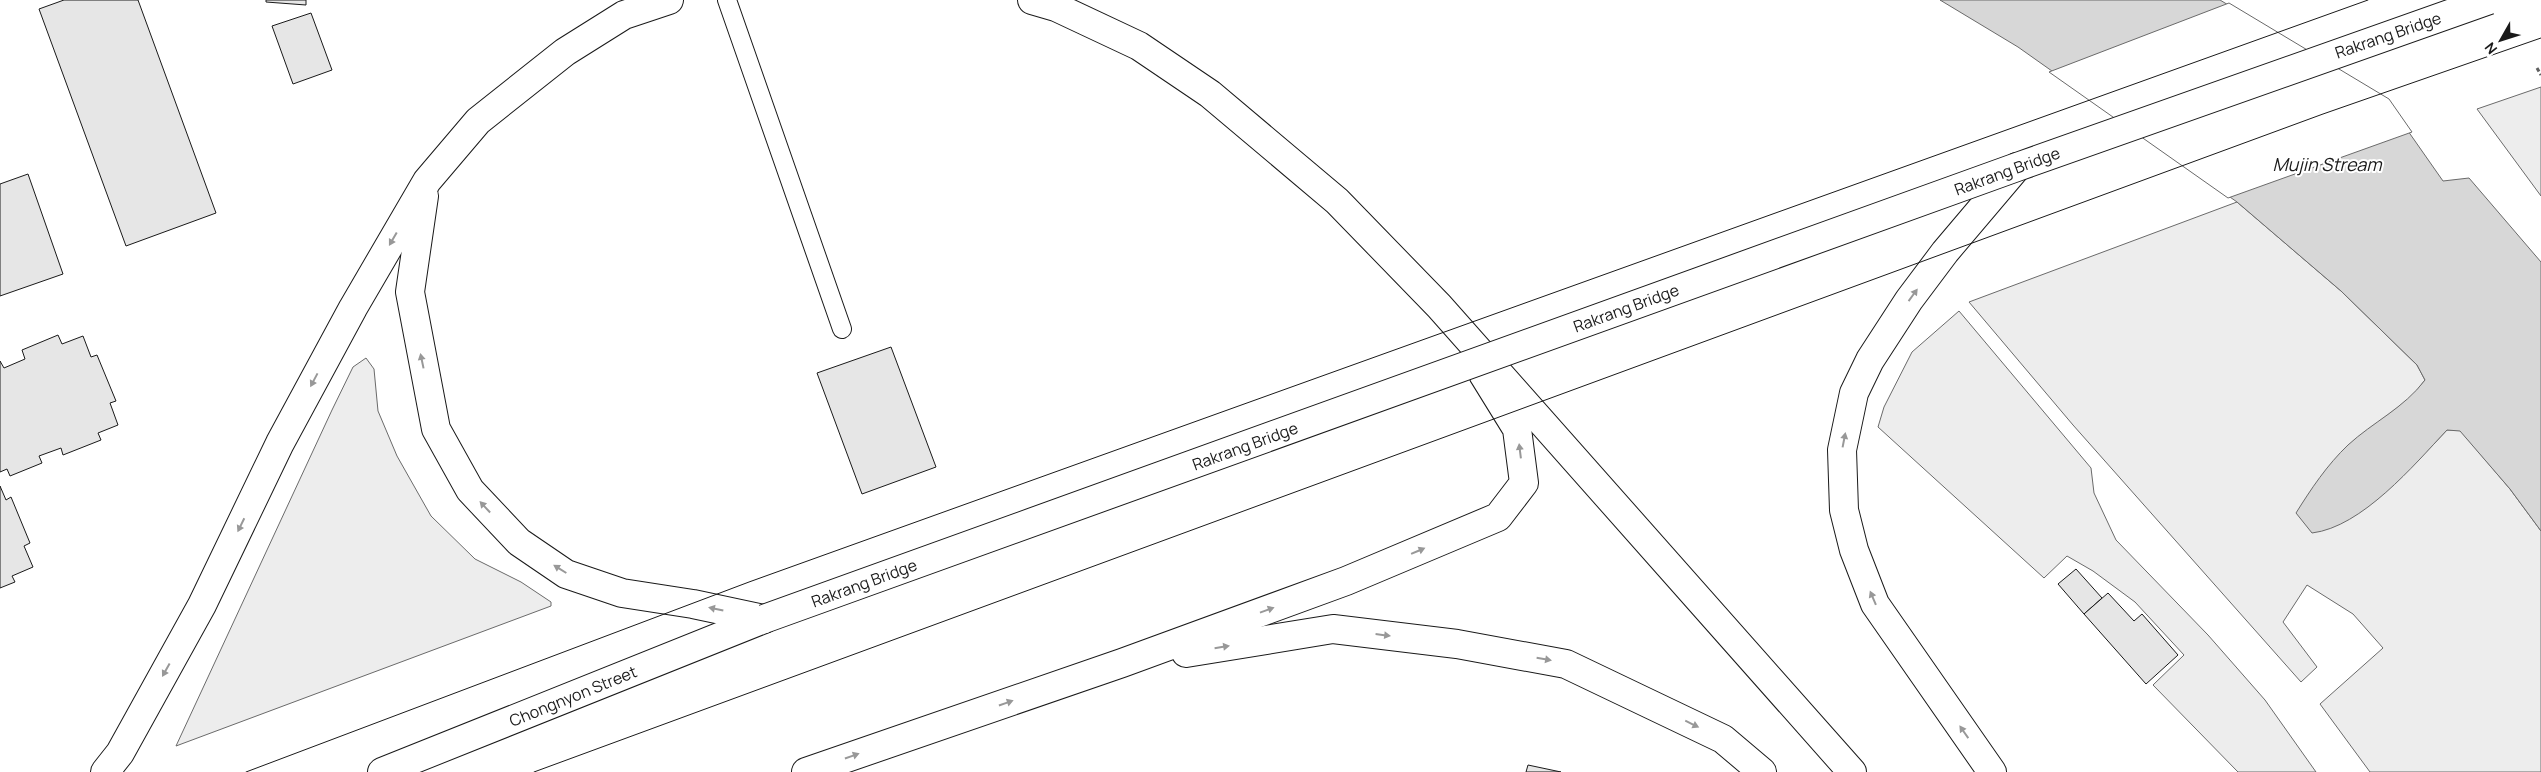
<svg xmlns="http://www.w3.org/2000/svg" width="2541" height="772" viewBox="0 0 2541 772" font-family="Manrope,sans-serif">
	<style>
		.built { fill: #ededed; stroke: #6a6a6a }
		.water { fill: #d7d7d7; stroke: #6a6a6a }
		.pier { fill: #fff; stroke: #6a6a6a }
		.building { fill: #e6e6e6; stroke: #1a1a1a }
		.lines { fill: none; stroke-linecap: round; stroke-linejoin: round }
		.service-casing { stroke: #1a1a1a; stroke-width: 20 }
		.primary-casing { stroke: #1a1a1a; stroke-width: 30 }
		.path { stroke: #5f5f5f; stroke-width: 3; stroke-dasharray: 4 2.5; stroke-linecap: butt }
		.service { stroke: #fff; stroke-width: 18 }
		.primary { stroke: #fff; stroke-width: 28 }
		.tram { stroke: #1a1a1a; stroke-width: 1 }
		.primary-bridge-casing { stroke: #1a1a1a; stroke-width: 30; stroke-linecap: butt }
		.primary-bridge { stroke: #fff; stroke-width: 28 }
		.oneway { fill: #989898 }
		.labels { text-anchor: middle; stroke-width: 4; stroke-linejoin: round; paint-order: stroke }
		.street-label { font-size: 16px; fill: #1a1a1a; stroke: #fff }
		.water-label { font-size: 18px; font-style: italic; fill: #1a1a1a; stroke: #fff }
	</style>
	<rect width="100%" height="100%" fill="#fff"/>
	<g class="built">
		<polygon points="2541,87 2541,196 2477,109"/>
		<polygon points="2237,202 2341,291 2417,365 2425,380 2412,397 2349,445 2427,451 2447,430 2460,430 2510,489 2541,531 2541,772 2370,772 2320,704 2383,648 2353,614 2307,585 2283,622 2317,667 2301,682 2073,425 1969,302"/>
		<polygon points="1959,311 2091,468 2094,493 2116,540 2208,635 2265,700 2316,772 2238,772 2153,685 2184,655 2135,602 2093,571 2067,556 2044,578 1878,427 1884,407 1912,352"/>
		<polygon points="366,358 374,369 378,411 397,456 431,516 475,559 521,582 551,602 551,606 176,746 332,410 353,367"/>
	</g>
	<path class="water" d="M 1940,0 L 2220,0 L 2387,101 L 2443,181 L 2469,178 L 2541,262 L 2541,531 L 2510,489 L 2460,431 L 2447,430 C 2414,465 2362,527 2312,533 L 2296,513 C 2311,489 2327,465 2348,445 C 2373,422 2404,408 2425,380 L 2417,365 L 2341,291 L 2237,202 L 2018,47 Z"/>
	<polygon class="pier" points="2229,3 2389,99 2412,132 2228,198 2049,72"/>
	<g class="building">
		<polygon points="64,0 138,0 216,213 126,246 39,9"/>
		<polygon points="266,0 306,0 306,5 266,2"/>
		<polygon points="311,13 332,70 293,84 272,26"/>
		<polygon points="28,174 63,274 0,296 0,184"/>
		<polygon points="58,335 62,344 83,336 91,357 97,355 116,401 110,403 118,425 98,433 101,440 63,455 61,448 39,456 42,463 10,476 7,469 0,472 0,361 4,368 25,359 22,350"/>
		<polygon points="891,347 936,467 862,494 817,373"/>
		<polygon points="0,486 6,500 11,497 30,543 24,546 33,567 12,576 15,582 0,588"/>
		<polygon points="2076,569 2102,598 2084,614 2058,584"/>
		<polygon points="2108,593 2134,621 2142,614 2178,655 2146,684 2084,614"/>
		<polygon points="1528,765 1561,772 1526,772"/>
	</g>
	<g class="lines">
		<g class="service-casing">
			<polyline id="service" points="727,0 842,329"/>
		</g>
		<g class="primary-casing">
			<g id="primary">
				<polyline points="1032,0 1056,7 1139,46 1210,94 1337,201 1439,306 1852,772"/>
				<polyline points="424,196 410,292 436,429 470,490 519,542 566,574 622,593 693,604 764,619"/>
				<polyline points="1186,653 1333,629 1457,644 1566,664 1723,739 1762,772"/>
				<polyline points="105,772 120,753 202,605 280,443 353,308 427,181 478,121 565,52 624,15 669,0"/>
				<polyline points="382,772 764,619"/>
				<polyline points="806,772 1122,663 1346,581 1498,517 1524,483 1517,429 1483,374"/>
				<polyline points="1992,772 1875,604 1854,550 1844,510 1842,450 1854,393 1870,360 1909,300 1945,252 2017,167"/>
			</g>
		</g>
		<polyline class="path" points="2537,68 2541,75"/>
		<use href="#service" class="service"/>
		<use href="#primary" class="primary"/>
		<g class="tram">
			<polyline points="246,772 749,582 2368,0"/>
			<polyline points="534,772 2323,114 2541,38"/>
		</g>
		<g class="primary-bridge-casing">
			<polyline id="primary-bridge" points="764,619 2017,167 2489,0"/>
		</g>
		<use href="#primary-bridge" class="primary-bridge"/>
	</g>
	<defs><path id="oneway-solid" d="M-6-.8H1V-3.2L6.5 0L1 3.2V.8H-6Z" transform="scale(1.25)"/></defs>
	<g class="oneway">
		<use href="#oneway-solid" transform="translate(393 239) rotate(120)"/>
		<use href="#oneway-solid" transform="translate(1913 295) rotate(-54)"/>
		<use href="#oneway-solid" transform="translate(422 361) rotate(-102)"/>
		<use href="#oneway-solid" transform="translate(314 380) rotate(118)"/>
		<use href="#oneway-solid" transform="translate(1844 440) rotate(-79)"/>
		<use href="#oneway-solid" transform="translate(1520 451) rotate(-97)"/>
		<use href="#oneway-solid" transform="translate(485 507) rotate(-133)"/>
		<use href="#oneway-solid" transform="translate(241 525) rotate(116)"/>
		<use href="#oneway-solid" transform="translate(1418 551) rotate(-23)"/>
		<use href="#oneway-solid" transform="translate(560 569) rotate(-148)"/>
		<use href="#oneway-solid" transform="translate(1873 598) rotate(-113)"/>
		<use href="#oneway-solid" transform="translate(716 609) rotate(-168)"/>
		<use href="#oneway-solid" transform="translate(1267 610) rotate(-20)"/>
		<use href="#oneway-solid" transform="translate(1383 635) rotate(7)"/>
		<use href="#oneway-solid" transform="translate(1222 647) rotate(-9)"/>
		<use href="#oneway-solid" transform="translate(1544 659) rotate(10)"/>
		<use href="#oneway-solid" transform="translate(166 670) rotate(119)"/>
		<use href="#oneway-solid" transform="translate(1006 703) rotate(-19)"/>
		<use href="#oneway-solid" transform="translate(1692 724) rotate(26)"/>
		<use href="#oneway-solid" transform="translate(1964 732) rotate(-125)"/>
		<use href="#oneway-solid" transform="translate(852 756) rotate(-19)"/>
	</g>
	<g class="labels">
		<g class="street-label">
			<text transform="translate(2388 35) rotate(-19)" y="6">Rakrang Bridge</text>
			<text transform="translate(2007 171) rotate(-20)" y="6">Rakrang Bridge</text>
			<text transform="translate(1626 308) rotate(-20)" y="6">Rakrang Bridge</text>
			<text transform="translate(1245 446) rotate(-20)" y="6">Rakrang Bridge</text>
			<text transform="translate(864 583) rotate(-20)" y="6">Rakrang Bridge</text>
			<text transform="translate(573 696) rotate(-22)" y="6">Chongnyon Street</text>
		</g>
		<g class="water-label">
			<text x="2327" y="171">Mujin Stream</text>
		</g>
	</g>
	<g transform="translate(2501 40) rotate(231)" stroke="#ffffff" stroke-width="4" paint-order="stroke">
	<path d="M0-4L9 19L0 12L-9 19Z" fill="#1a1a1a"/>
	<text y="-8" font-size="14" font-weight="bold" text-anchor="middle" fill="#1a1a1a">N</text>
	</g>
</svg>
